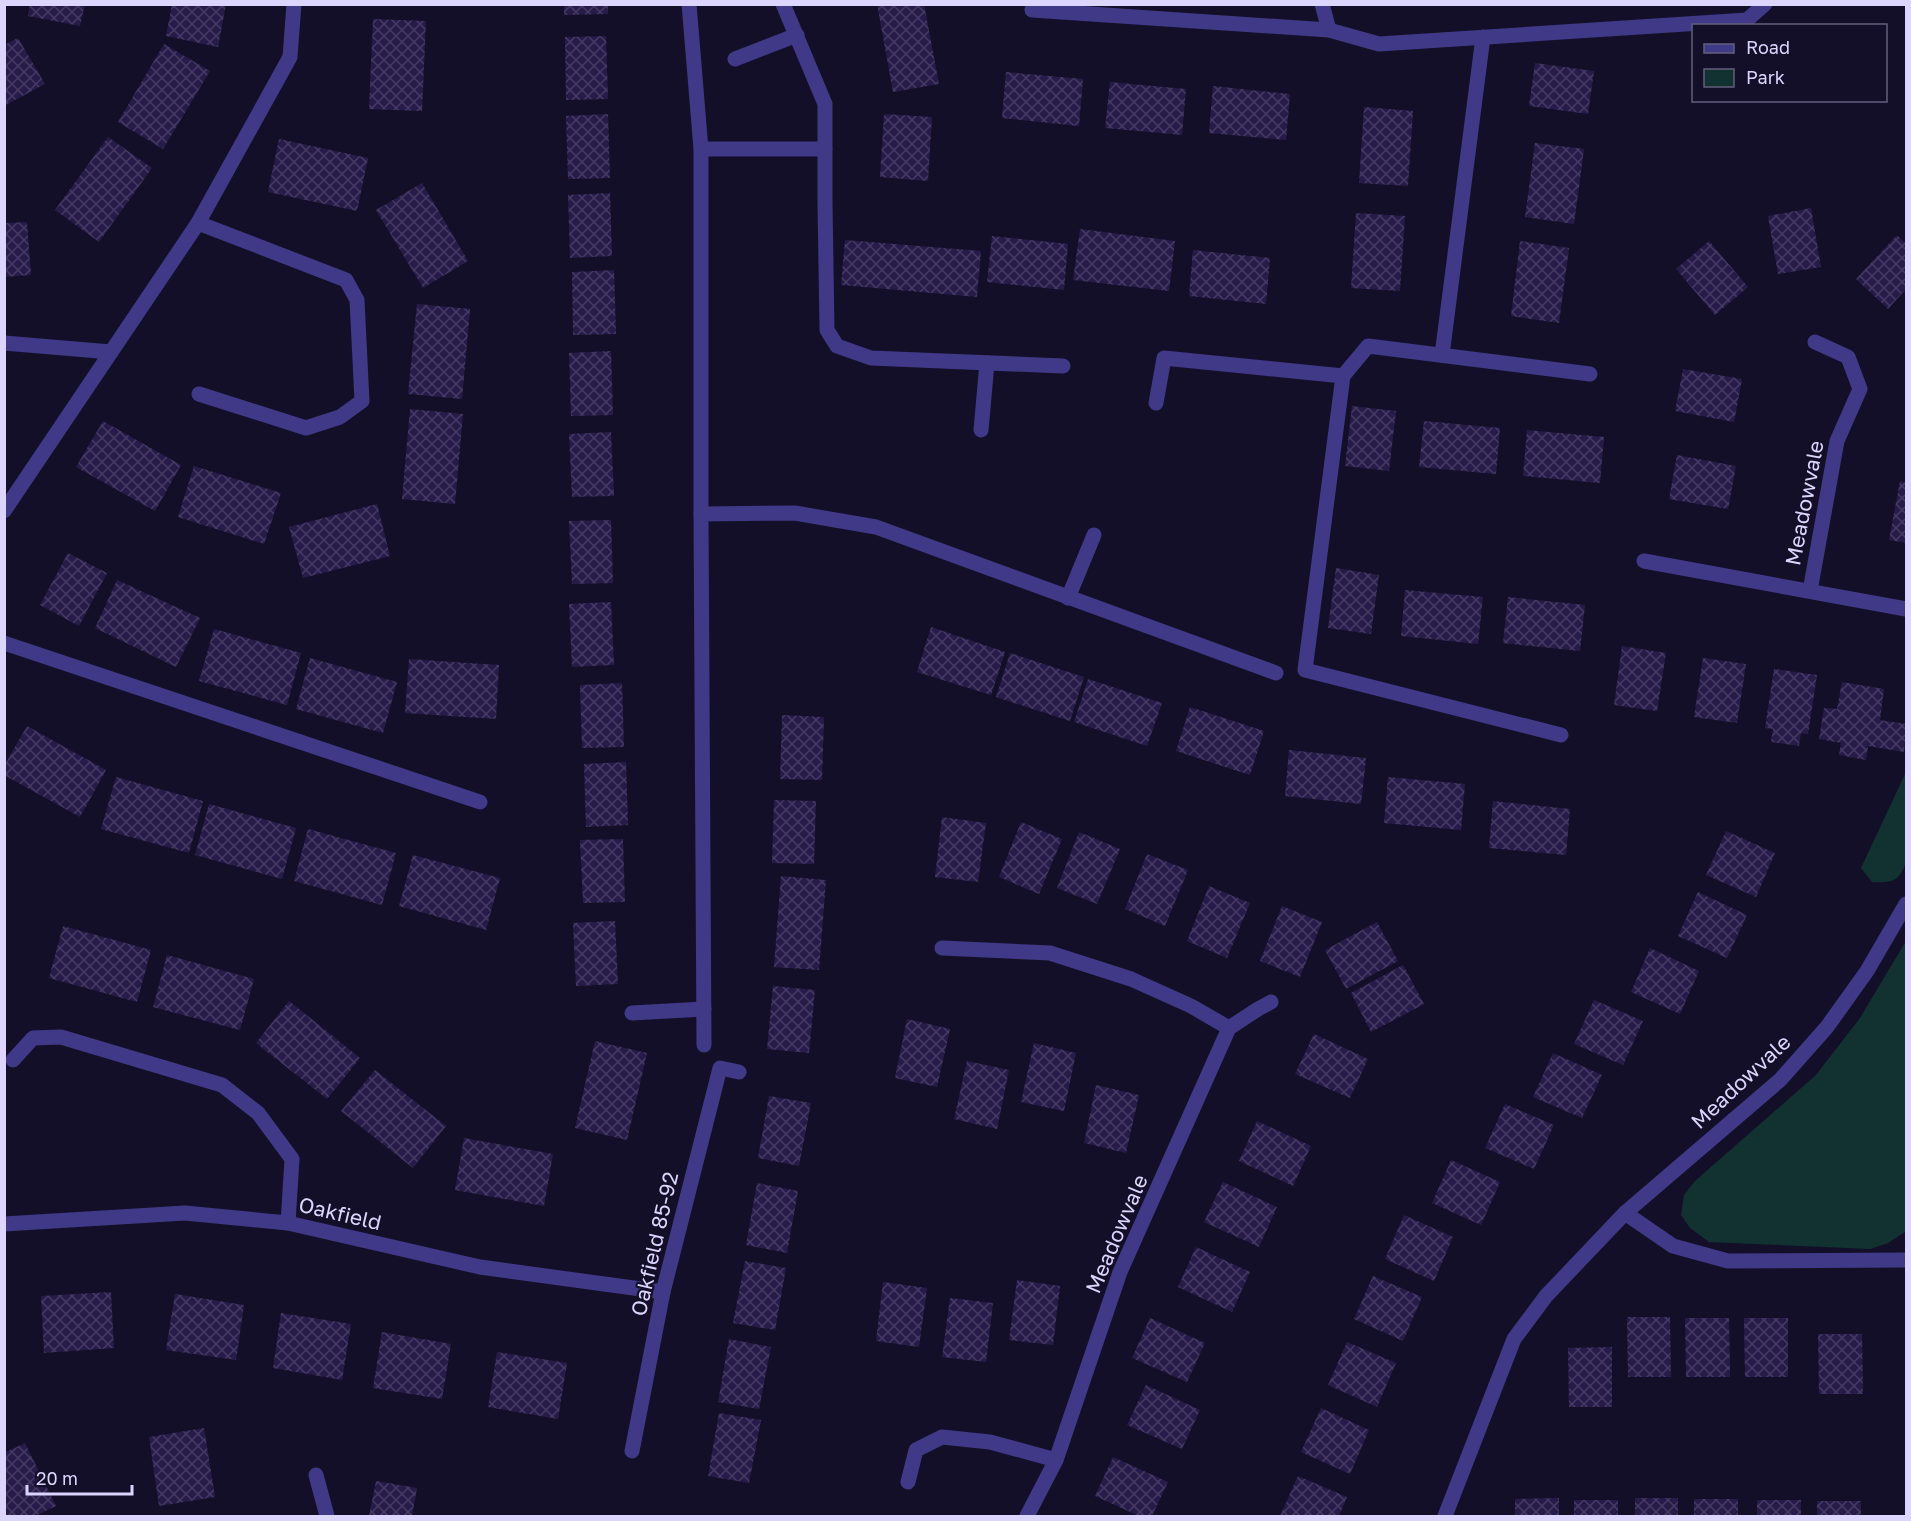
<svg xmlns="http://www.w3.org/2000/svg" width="1911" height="1521" viewBox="0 0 1911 1521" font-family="'Golos Text',sans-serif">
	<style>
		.green { fill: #123232 }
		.building { fill: url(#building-cross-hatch) }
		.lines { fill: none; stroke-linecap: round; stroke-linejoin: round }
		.minor { stroke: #3f3987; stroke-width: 15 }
		.labels { text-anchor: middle; stroke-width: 4.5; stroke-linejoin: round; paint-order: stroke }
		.street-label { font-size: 21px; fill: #dcd6ff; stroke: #140f28 }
	</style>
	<defs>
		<pattern id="building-cross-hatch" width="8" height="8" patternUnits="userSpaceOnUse" patternTransform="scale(1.5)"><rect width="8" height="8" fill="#261b49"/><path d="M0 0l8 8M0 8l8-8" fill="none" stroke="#453b64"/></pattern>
	</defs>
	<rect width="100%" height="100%" fill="#140f28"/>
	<g class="green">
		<path d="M 1906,772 L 1906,863 C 1898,882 1892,883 1872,882 L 1861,868 Z"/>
		<polygon points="1906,941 1905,1232 1888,1243 1870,1249 1709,1242 1690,1228 1681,1215 1684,1195 1695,1181 1816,1075 1860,1018"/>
	</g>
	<g class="building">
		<polygon points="30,4 85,4 80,26 28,16"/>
		<polygon points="172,4 226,4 218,47 166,36"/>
		<polygon points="877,4 924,4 939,84 893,92"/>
		<polygon points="564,5 608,5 608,14 564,15"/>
		<polygon points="373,19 426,21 422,111 369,109"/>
		<polygon points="606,36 608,99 566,100 565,37"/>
		<polygon points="18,38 45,84 4,106 4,45"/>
		<polygon points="164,44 210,71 163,149 118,122"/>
		<polygon points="1535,63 1594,71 1588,114 1529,106"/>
		<polygon points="1006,72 1083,79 1079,126 1002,118"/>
		<polygon points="1110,82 1186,89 1182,135 1105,128"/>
		<polygon points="1213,86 1290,94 1286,140 1209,133"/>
		<polygon points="1364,107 1413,111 1408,186 1359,183"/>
		<polygon points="608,114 610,178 568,179 566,116"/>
		<polygon points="884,114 932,117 928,181 880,177"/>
		<polygon points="108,137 152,168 99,242 55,210"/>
		<polygon points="279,139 368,158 357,211 268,192"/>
		<polygon points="1535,143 1584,149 1574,224 1525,217"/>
		<polygon points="422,183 468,261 423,288 376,210"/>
		<polygon points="610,193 612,256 570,258 568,195"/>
		<polygon points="1811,208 1821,267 1778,274 1768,216"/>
		<polygon points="1356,213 1405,216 1400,291 1351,288"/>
		<polygon points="27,222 31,275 4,277 4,223"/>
		<polygon points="1080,229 1175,241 1169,291 1073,280"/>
		<polygon points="1897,235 1906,244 1906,289 1888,309 1856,279"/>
		<polygon points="992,236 1068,244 1064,290 987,282"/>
		<polygon points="845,240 981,251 977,297 841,285"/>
		<polygon points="1520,241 1569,248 1559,323 1511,316"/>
		<polygon points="1709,241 1748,287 1715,315 1676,269"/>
		<polygon points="1193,250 1270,258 1266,304 1189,296"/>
		<polygon points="614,270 616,334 573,335 572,272"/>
		<polygon points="417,304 470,309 462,399 408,394"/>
		<polygon points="611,351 613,415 571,416 569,353"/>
		<polygon points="1683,369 1742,379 1734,422 1675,411"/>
		<polygon points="1352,406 1396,411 1389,471 1345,466"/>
		<polygon points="410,409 463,414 455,504 402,499"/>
		<polygon points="103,421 181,465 155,511 76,467"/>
		<polygon points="1424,421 1500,428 1496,474 1419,467"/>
		<polygon points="1527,430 1604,437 1600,483 1523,476"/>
		<polygon points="611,432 614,496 572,497 569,434"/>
		<polygon points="1677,455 1736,466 1728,509 1669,499"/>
		<polygon points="194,466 281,493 264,544 178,517"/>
		<polygon points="1900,481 1906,483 1906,543 1889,540"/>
		<polygon points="377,504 390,556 303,578 289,527"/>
		<polygon points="611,520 613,583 572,584 569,521"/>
		<polygon points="68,553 107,573 79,626 40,605"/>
		<polygon points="1336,568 1379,575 1371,634 1328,628"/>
		<polygon points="117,580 200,618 176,667 95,628"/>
		<polygon points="1405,590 1483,597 1478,644 1401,636"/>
		<polygon points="1508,597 1585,605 1580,651 1503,643"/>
		<polygon points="611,602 614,665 572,667 569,604"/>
		<polygon points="931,627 1005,652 991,695 917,672"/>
		<polygon points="214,629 301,653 287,705 199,681"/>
		<polygon points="1622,646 1666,653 1657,711 1614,705"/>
		<polygon points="1010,653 1084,677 1070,721 996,697"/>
		<polygon points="310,658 397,682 383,733 296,709"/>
		<polygon points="1703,658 1746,664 1737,723 1694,717"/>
		<polygon points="409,659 499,665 496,719 405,713"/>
		<polygon points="1774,669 1817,675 1808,734 1801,733 1799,746 1771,742 1773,729 1765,728"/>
		<polygon points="1088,679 1162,703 1147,746 1074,722"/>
		<polygon points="1842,682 1884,689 1880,720 1906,724 1904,752 1868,746 1866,760 1839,755 1841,743 1819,739 1824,708 1837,709"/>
		<polygon points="622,683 624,747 582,748 580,685"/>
		<polygon points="1190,707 1264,731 1250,775 1176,751"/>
		<polygon points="782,715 824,717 822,780 780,779"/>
		<polygon points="27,726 106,770 80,817 4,775 4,766"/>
		<polygon points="1289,750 1366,758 1361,804 1285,796"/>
		<polygon points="626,762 628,825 586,827 584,764"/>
		<polygon points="116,777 203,801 189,853 101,829"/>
		<polygon points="1388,777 1465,784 1461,830 1384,823"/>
		<polygon points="774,800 816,801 814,864 772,863"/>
		<polygon points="1493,801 1570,809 1566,855 1489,848"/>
		<polygon points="209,804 296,828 282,879 195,855"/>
		<polygon points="942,817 986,823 978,882 935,877"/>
		<polygon points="1021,822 1062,839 1039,894 999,877"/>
		<polygon points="308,829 396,853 382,905 294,881"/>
		<polygon points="1726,831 1775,853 1756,897 1706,875"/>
		<polygon points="1079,832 1120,849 1097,904 1057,888"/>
		<polygon points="623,839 625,902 583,903 580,840"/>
		<polygon points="1147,854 1188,870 1165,926 1125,909"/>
		<polygon points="413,855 500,878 486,930 399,906"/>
		<polygon points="781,876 826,880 819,970 774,967"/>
		<polygon points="1209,886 1250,903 1227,958 1187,941"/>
		<polygon points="1698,892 1747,915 1727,958 1678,936"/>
		<polygon points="1282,906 1322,922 1300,977 1260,961"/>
		<polygon points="615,921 618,984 576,986 573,923"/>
		<polygon points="1377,922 1398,961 1346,989 1325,950"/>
		<polygon points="63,926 151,950 137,1002 49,978"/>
		<polygon points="1650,948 1699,971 1680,1014 1631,992"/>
		<polygon points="167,955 254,979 240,1030 153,1007"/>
		<polygon points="1403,965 1424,1004 1371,1032 1351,993"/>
		<polygon points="773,986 815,990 809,1053 767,1049"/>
		<polygon points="1594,1000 1643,1021 1623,1065 1574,1044"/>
		<polygon points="289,1001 360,1058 327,1099 256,1043"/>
		<polygon points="907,1019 950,1029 937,1087 895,1078"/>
		<polygon points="1314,1034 1368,1059 1350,1098 1295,1074"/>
		<polygon points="595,1041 647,1053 627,1140 575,1128"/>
		<polygon points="1034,1043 1076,1053 1064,1111 1021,1102"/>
		<polygon points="1553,1053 1602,1075 1582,1118 1533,1097"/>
		<polygon points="967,1061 1009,1070 997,1129 954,1119"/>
		<polygon points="375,1070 446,1126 413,1168 341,1111"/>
		<polygon points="1096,1085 1139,1095 1126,1153 1084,1143"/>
		<polygon points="769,1096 811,1103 799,1166 758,1158"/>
		<polygon points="1505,1104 1554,1125 1534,1169 1485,1148"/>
		<polygon points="1257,1121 1311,1146 1293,1186 1239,1161"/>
		<polygon points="464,1138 553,1154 544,1206 455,1190"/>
		<polygon points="1451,1160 1500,1182 1481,1225 1432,1203"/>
		<polygon points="1223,1182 1277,1207 1259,1247 1204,1222"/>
		<polygon points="757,1183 798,1191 787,1253 746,1245"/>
		<polygon points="1404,1215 1453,1237 1434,1281 1385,1259"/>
		<polygon points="1196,1247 1250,1272 1232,1312 1178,1287"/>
		<polygon points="745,1261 786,1268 775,1330 733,1323"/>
		<polygon points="1373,1276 1422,1297 1403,1341 1354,1319"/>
		<polygon points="1017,1280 1060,1286 1053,1345 1009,1340"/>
		<polygon points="883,1282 927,1288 919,1347 876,1341"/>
		<polygon points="111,1292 114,1348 44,1353 41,1296"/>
		<polygon points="175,1294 244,1305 236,1360 166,1350"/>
		<polygon points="950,1298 993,1303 986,1362 942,1357"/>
		<polygon points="281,1313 351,1324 342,1380 273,1368"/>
		<polygon points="1627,1317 1670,1317 1671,1377 1628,1377"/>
		<polygon points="1150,1318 1205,1343 1187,1382 1132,1358"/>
		<polygon points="1685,1318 1729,1318 1730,1377 1686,1377"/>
		<polygon points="1744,1318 1788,1318 1788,1377 1745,1377"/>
		<polygon points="382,1332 451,1344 442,1399 373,1388"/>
		<polygon points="1818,1334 1862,1334 1863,1394 1819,1394"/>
		<polygon points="729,1339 771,1347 759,1409 718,1402"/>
		<polygon points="1347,1342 1396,1363 1377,1407 1328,1385"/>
		<polygon points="1612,1347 1612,1407 1569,1407 1568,1348"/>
		<polygon points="497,1352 567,1363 558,1419 488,1407"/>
		<polygon points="1146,1385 1200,1410 1182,1449 1127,1425"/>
		<polygon points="1321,1408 1369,1430 1350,1474 1301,1452"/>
		<polygon points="719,1413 761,1420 749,1483 708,1476"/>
		<polygon points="204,1428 215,1497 159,1506 149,1437"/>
		<polygon points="25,1443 56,1506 35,1516 4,1516 4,1453"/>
		<polygon points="1113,1457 1168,1482 1152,1516 1139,1516 1095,1496"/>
		<polygon points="1298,1476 1347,1497 1339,1516 1280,1516"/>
		<polygon points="376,1481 417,1488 412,1516 369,1516"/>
		<polygon points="1559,1498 1559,1516 1515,1516 1515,1499"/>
		<rect x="1635" y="1498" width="43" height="18"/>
		<rect x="1694" y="1499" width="44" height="17"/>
		<rect x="1574" y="1500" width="44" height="16"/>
		<rect x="1757" y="1500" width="44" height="16"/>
		<rect x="1817" y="1501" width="44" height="15"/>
	</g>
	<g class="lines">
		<g class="minor">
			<polyline points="689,4 701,149 825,149"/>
			<polyline points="783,4 825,104 825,203 827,330 837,346 871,358 1063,366"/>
			<polyline points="1322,4 1329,30"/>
			<polyline points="1032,10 1329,30 1379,44 1747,20 1765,4"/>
			<polyline points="735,59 797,35"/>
			<polyline points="4,343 111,352"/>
			<polyline points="1442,355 1483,37"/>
			<polyline points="1343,376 1305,670 1561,735"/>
			<polyline points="199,394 306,428 340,417 362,401 357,300 346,280 198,223 290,57 294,4"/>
			<polyline points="1156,403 1164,358 1343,376 1368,346 1590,374"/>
			<polyline points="981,430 987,363"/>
			<polyline points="4,511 198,223"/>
			<polyline points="701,514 701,149"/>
			<polyline points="1644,561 1906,609"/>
			<polyline points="1810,591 1837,441 1860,389 1848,357 1815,342"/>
			<polyline points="1068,598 1094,535"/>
			<polyline points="4,643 480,802"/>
			<polyline points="942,948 1050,953 1131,979 1191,1006 1229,1028"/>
			<polyline points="632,1013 704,1009"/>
			<polyline points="704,1045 701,514 795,513 876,527 1276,673"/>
			<polyline points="13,1060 33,1038 61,1037 222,1085 258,1113 292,1159 288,1223"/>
			<polyline points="1625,1213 1673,1246 1728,1261 1906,1260"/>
			<polyline points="4,1224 185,1213 288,1223 480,1267 663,1292"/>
			<polyline points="632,1451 663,1292 720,1068 739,1072"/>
			<polyline points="316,1475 327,1516"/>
			<polyline points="908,1482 916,1450 942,1437 990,1442 1056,1460"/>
			<polyline points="1027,1516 1056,1460 1120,1272 1229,1028 1258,1009 1271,1002"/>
			<polyline points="1445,1516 1514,1339 1546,1296 1625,1213 1780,1080 1827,1027 1867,971 1906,904"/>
		</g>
	</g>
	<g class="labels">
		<g class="street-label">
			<text transform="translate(1805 503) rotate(-79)" y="7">Meadowvale</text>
			<text transform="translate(1741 1082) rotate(-43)" y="7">Meadowvale</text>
			<text transform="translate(340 1214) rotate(13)" y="7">Oakfield</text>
			<text transform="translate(1117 1234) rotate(-67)" y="7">Meadowvale</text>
			<text transform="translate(655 1244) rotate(-77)" y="7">Oakfield 85-92</text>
		</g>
	</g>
	<rect width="1911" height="1521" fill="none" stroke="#dcd6ff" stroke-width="12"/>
	<rect x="1692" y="24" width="195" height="78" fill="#140f28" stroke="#645f7e" stroke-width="1.5"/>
	<rect x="1704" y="44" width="30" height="9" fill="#3f3987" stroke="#645f7e" stroke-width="1.5"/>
	<text x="1746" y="54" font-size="18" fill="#dcd6ff">Road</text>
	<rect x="1704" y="69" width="30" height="18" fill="#123232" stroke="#645f7e" stroke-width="1.5"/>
	<text x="1746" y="84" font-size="18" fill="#dcd6ff">Park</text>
	<path d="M27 1485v9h105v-9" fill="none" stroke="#dcd6ff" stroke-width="3"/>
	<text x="36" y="1485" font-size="18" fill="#dcd6ff" stroke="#140f28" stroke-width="4.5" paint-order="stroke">20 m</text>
</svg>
